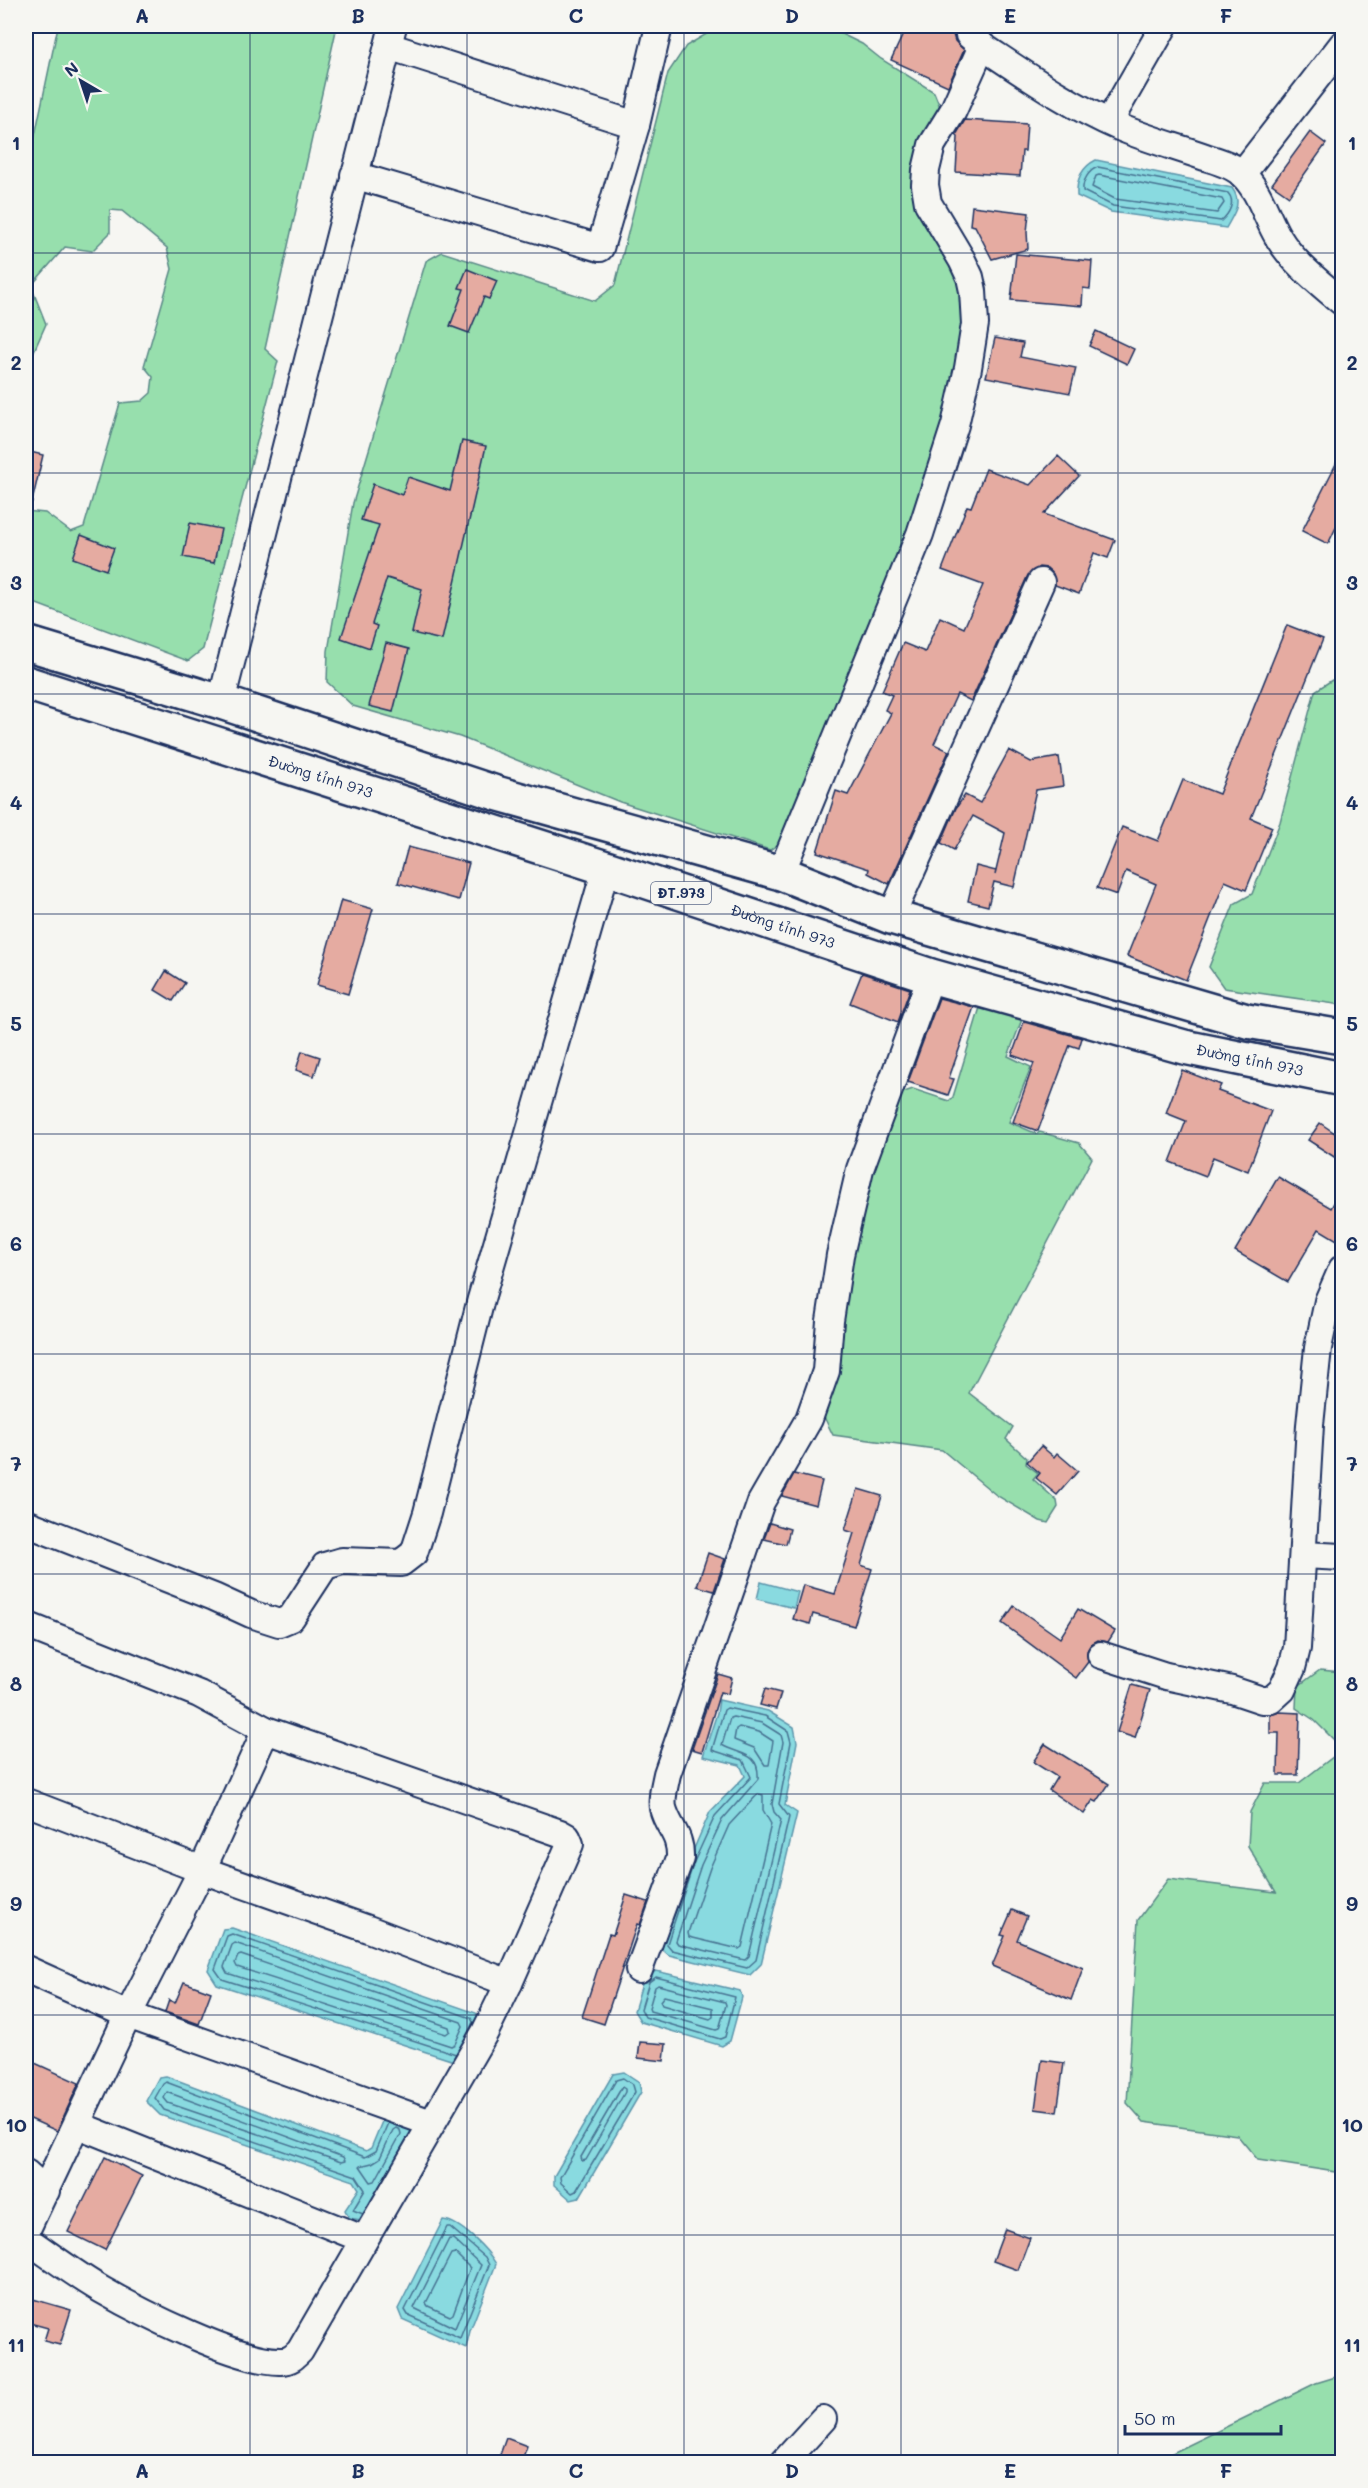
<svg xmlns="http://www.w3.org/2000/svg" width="1368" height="2488" viewBox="0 0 1368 2488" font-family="Mali,sans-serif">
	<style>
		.green { fill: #97dfad; stroke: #598786; stroke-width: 1.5 }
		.water { fill: #89dae0; stroke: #5d96ac; stroke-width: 1.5 }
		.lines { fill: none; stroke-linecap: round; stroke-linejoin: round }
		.shore { stroke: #477392; stroke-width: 1.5 }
		.building { fill: #e5aba1; stroke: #1b2f5e; stroke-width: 1.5 }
		.minor-casing { stroke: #1b2f5e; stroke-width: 30 }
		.major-casing { stroke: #1b2f5e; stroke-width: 38 }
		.minor { stroke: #f6f6f2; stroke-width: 26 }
		.major { stroke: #f6f6f2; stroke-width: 33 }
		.grid { fill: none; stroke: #1b2f5e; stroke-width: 1.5; stroke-opacity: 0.55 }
		.labels { text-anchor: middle; stroke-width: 4.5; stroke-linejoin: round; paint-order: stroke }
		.shield { fill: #f6f6f2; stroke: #5d6b8a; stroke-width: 1.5 }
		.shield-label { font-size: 14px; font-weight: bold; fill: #1b2f5e }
		.street-label { font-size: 15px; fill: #1b2f5e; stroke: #f6f6f2 }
		.neatline { fill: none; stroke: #1b2f5e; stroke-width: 2 }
		.grid-label { font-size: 20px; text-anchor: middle; font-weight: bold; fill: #1b2f5e }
	</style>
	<rect width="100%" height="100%" fill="#f6f6f2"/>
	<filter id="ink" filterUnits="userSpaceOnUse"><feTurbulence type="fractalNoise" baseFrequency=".0167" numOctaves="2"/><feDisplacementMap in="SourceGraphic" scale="12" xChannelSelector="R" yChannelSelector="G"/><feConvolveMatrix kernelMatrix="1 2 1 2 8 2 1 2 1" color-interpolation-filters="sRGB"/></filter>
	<g filter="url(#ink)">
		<g class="green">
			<polygon points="58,26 337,26 265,349 278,361 203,649 188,661 26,600 26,511 45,513 71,532 84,527 120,403 142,401 151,393 153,377 144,366 172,269 167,248 122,211 110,210 110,233 92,251 65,247 31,286 46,324 26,369 26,178"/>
			<polygon points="720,26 825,26 862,44 881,59 934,92 940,107 921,144 956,267 967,325 959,365 912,531 785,839 770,850 620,802 460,737 353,706 327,682 328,651 353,503 426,261 442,252 595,301 615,285 668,73 686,46"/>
			<polygon points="1332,680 1342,686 1342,1005 1224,988 1209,967 1234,904 1252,894 1280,822 1315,691"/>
			<polygon points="981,1004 1024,1014 1008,1056 1031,1067 1009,1122 1037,1134 1040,1132 1079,1143 1092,1158 969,1393 1013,1427 1006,1439 1027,1458 1026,1464 1038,1473 1033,1479 1057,1501 1058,1507 1048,1523 1040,1521 996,1495 942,1450 833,1435 824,1417 842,1311 867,1189 898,1094 913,1089 949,1101 953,1097"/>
			<polygon points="1320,1670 1342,1672 1342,2173 1258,2160 1237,2135 1144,2122 1127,2103 1138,1920 1168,1879 1276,1892 1248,1846 1250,1812 1265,1783 1299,1783 1334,1756 1337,1743 1314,1720 1296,1708 1297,1687"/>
			<polygon points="1342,2375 1342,2462 1154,2462 1316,2383"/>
		</g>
		<g class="water">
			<path d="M 1096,160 L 1232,188 C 1243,203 1234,213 1226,228 L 1111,212 L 1077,196 C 1076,180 1082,167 1096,160 Z"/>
			<polygon points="761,1582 798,1592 794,1608 757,1599"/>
			<polygon points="719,1700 768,1711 794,1727 797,1742 785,1805 797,1813 761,1964 750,1975 669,1955 659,1947 689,1860 710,1812 745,1776 740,1765 703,1756 717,1713"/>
			<polygon points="232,1928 476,2013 480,2021 454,2061 217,1984 208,1970 223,1929"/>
			<polygon points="656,1971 740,1991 742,1997 730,2041 722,2046 641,2022 634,2011 644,1977"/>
			<polygon points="624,2072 639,2082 641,2092 579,2198 571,2200 554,2185 554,2176 613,2074"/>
			<polygon points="166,2076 366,2151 371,2148 386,2112 410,2119 417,2133 367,2221 349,2218 345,2210 359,2189 354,2181 160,2115 146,2101 159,2077"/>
			<path d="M 443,2220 C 460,2221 488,2250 496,2264 L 470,2331 L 466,2348 L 402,2319 L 398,2309 Z"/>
		</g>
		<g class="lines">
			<g class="shore">
				<path d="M 1098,167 L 1228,193 C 1236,202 1229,214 1221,221 L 1113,206 L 1083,191 C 1082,181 1089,170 1098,167 Z"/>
				<polygon points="1099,175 1222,199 1224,203 1217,213 1115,199 1092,187 1096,176"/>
				<polygon points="727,1708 765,1716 788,1731 791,1742 779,1804 789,1817 756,1960 747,1968 672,1950 667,1944 694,1862 715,1816 751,1777 743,1760 712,1750 724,1710"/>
				<path d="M 733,1717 L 762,1723 L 781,1735 L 783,1742 L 772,1804 L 774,1812 L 781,1820 L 749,1956 L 745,1960 L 678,1944 L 676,1941 L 701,1865 L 722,1820 L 758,1779 C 760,1751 738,1755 722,1745 L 730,1718 Z"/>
				<polygon points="739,1727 759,1732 773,1741 769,1765 765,1765 754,1748 734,1740 736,1729"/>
				<polygon points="758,1794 763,1795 763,1810 771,1824 742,1947 739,1949 689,1937 688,1933 710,1868 729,1825"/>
				<polygon points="235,1943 461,2022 463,2026 455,2044 451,2046 227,1973 224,1967 232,1945"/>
				<polygon points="241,1955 449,2027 450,2031 446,2034 237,1967 235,1963 238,1956"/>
				<polygon points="656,1977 735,1997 725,2037 720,2039 645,2017 641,2009 649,1982"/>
				<polygon points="658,1985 725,2002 726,2005 719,2029 716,2030 650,2011 649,2008 655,1987"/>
				<polygon points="664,1996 713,2008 713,2017 710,2019 662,2005 660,2001"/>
				<polyline points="456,2054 222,1979 215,1969 227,1936 232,1934 471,2018 473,2022 467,2035"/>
				<polygon points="623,2078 633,2085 635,2092 576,2191 572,2193 561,2183 560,2177 616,2080"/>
				<polygon points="622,2087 625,2089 625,2092 586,2160 582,2161 581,2157"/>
				<polygon points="167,2092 343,2157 345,2161 341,2162 168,2103 164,2098"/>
				<polygon points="396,2128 400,2130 401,2134 375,2181 371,2182 360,2166 372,2163 380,2158 393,2130"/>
				<polyline points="363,2214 353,2210 365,2190 356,2176 164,2110 155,2098 163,2084 166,2082 365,2157 376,2151 388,2123"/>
				<polygon points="447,2227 450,2227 485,2257 489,2265 460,2338 408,2315 405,2310"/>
				<polygon points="449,2239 453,2239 481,2265 455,2328 414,2308"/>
				<polygon points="455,2253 470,2268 453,2314 450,2316 428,2306 426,2303 451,2254"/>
			</g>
		</g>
		<g class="building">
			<polygon points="907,26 949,26 951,28 955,41 964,50 948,86 891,60"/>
			<polygon points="965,120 1027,124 1025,151 1022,151 1020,176 956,172 958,137 956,135"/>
			<polygon points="1310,132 1326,144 1289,196 1272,184"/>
			<polygon points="972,206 1029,213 1027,232 1028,249 992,259 975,226 970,225"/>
			<polygon points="1016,254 1092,261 1090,289 1083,288 1082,306 1011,300"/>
			<polygon points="467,269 497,281 489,299 484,297 469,333 450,326 464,289 459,288"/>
			<polygon points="1096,331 1134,349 1127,364 1089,346"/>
			<polygon points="995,338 1023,343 1020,357 1076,368 1070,393 986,377"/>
			<polygon points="462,441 486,446 442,640 412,633 422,589 387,578 372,624 377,626 370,648 341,638 379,525 361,520 373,484 402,495 408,477 450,491"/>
			<polygon points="26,451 43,455 32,502 26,501"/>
			<polygon points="1342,452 1342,515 1328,544 1302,531"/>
			<polygon points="1058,456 1079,476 1044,514 1115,540 1108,558 1094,553 1079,594 1055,585 1053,574 1047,568 1039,567 1028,575 971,701 957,694 934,744 949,751 889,884 868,873 869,869 817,852 836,791 848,795 891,713 885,710 892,695 882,691 903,643 925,652 940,617 964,628 983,585 942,570 967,506 971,507 986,469 1030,485"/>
			<polygon points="190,523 221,529 214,563 183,557"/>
			<polygon points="81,535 114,548 106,570 73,558"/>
			<polygon points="1287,625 1323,639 1251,818 1272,827 1246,890 1225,881 1186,980 1127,956 1156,884 1126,871 1117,895 1097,888 1122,827 1158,841 1183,780 1219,794"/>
			<polygon points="386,643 409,649 393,712 369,706"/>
			<polygon points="1009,750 1031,762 1059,757 1063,786 1036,790 1014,887 994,882 988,906 968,901 976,866 996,871 995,875 1005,833 973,816 954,850 941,843 956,808 965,795 980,803"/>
			<polygon points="408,847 469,863 459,900 398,883"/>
			<polygon points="341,900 373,909 348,994 317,985"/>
			<polygon points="166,971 185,983 173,1001 155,990"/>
			<polygon points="862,973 910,989 898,1022 850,1003"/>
			<polygon points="939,998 974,1007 949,1078 954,1079 948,1095 908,1082"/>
			<polygon points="1024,1022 1082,1038 1079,1048 1070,1045 1038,1131 1013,1122 1034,1063 1012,1055"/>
			<polygon points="302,1051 320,1057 314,1076 296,1070"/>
			<polygon points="1182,1070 1221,1085 1218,1091 1271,1111 1248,1171 1213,1157 1206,1176 1170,1162 1186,1121 1166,1113"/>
			<polygon points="1320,1123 1342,1138 1342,1162 1308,1140"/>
			<polygon points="1278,1177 1331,1208 1342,1188 1342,1243 1319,1229 1288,1282 1235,1251"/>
			<polygon points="1041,1446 1054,1457 1057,1453 1078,1471 1057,1495 1036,1478 1040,1473 1027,1462"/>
			<polygon points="794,1474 822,1481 816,1505 782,1496"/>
			<polygon points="858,1489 882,1496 861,1565 872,1569 854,1626 813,1614 810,1624 793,1619 803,1585 835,1594 854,1533 845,1530"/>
			<polygon points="770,1523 790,1529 786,1544 764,1539"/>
			<polygon points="708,1553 725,1559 714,1591 697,1586"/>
			<polygon points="1014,1606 1060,1638 1078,1609 1115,1631 1108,1642 1098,1640 1091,1644 1087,1651 1088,1662 1076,1678 1002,1623"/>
			<polygon points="718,1674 732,1678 728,1694 720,1692 702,1752 692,1749"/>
			<polygon points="1132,1685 1150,1690 1135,1738 1117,1732"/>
			<polygon points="765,1689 781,1693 776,1709 760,1705"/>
			<polygon points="1279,1712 1300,1713 1298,1775 1278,1775 1279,1733 1270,1733 1270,1715"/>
			<polygon points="1045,1744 1109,1784 1097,1802 1093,1800 1084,1814 1049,1790 1057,1777 1033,1762"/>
			<polygon points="626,1895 648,1902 640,1925 637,1924 604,2024 582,2017 609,1934 613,1935"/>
			<polygon points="1012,1910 1027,1916 1017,1940 1083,1968 1071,2000 992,1966 1005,1936 1001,1935"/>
			<polygon points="184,1982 211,1992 199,2024 165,2012 169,2000 175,2003"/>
			<polygon points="640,2042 666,2044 664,2061 638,2058"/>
			<polygon points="26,2059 79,2083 57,2131 26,2117"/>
			<polygon points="1042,2060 1064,2063 1057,2112 1035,2109"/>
			<polygon points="105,2157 142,2176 105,2250 68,2232"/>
			<polygon points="1005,2229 1030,2238 1018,2270 993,2261"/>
			<polygon points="26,2297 71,2310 60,2345 44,2341 48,2328 26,2322"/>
			<polygon points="506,2438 527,2446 521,2463 497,2463"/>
		</g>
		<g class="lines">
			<g class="minor-casing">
				<g id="minor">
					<path d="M 969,35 L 982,46 C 1026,75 1070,106 1119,127 C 1147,139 1177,147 1205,157 C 1217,161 1233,165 1242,174 C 1260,191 1266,217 1278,237 C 1294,264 1319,282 1342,302"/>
					<polyline points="388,46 636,125"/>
					<polyline points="1109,122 1164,26"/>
					<polyline points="1242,174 1342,45"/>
					<polyline points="354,175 600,248 636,125 659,26"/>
					<polyline points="221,702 393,26"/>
					<polyline points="781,873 920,534 955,425 968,368 975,324 973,291 970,277 962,260 928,203 925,185 926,170 932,145 953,111 982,46 966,26"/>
					<polyline points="891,917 1041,582"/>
					<polyline points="26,1523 214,1597 251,1614 279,1623 291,1618 325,1566 342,1561 401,1563 414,1553 427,1513 481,1299 606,868"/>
					<polyline points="1303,1555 1342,1557"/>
					<path d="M 26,1625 L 199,1694 L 266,1730 L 560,1833 L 567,1837 L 570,1844 L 509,1983 L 485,2032 L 300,2351 C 294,2357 290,2361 281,2361 C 239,2362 140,2312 102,2290 C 76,2275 51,2256 26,2239"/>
					<polyline points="1101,1655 1166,1676 1232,1690 1262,1700 1271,1700 1282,1690 1292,1668 1297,1648 1310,1425 1318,1348 1328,1301 1342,1269"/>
					<polyline points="26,1802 202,1870 368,1929 509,1983"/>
					<polyline points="26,1969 128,2015 431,2123"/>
					<path d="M 639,1970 L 680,1858 C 681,1834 668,1828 663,1808 C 661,1797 665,1784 667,1774 L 761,1502 L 809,1419 L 826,1371 L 830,1321 L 840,1255 L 860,1169 L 931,976"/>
					<polyline points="78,2125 363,2239"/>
					<polyline points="26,2173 46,2191"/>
					<polyline points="26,2231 128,2015 202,1870 266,1730"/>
					<polyline points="784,2462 823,2419"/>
				</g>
			</g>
			<g class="major-casing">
				<g id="major">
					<polyline points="26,643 221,702 496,793 781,873 891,917 1247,1021 1342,1037"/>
					<path id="s1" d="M 26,683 L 606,868 L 931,976 L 1184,1047 L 1342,1079"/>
				</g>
			</g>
			<use href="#minor" class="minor"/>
			<use href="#major" class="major"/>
		</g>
	</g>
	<path class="grid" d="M 250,26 L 250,2462M 467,26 L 467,2462M 684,26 L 684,2462M 901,26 L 901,2462M 1118,26 L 1118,2462M 26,253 L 1342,253M 26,473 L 1342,473M 26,694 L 1342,694M 26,914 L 1342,914M 26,1134 L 1342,1134M 26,1354 L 1342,1354M 26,1574 L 1342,1574M 26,1794 L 1342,1794M 26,2015 L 1342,2015M 26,2235 L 1342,2235"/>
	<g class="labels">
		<rect class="shield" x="651" y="882" width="60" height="22" rx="4.5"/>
		<g class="shield-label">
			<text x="681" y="898">ĐT.973</text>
		</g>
		<g class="street-label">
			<text dy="5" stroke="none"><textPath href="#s1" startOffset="309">Đường tỉnh 973</textPath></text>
			<text dy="5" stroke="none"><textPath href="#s1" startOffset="795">Đường tỉnh 973</textPath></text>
			<text dy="5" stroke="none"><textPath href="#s1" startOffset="1281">Đường tỉnh 973</textPath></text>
		</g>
	</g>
	<rect width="1368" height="2488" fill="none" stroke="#f6f6f2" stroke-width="66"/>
	<g transform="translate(81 81) rotate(321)" stroke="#f6f6f2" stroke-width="4.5" paint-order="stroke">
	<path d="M0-4.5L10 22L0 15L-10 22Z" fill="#1b2f5e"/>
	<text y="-9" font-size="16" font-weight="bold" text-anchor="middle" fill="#1b2f5e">N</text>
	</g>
	<path d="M1125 2425v9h156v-9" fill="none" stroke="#1b2f5e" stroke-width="3"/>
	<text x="1134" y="2425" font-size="18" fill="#1b2f5e" stroke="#f6f6f2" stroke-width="4.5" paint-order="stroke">50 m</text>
	<rect x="33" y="33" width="1302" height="2422" class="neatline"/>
	<g class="grid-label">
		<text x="142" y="23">A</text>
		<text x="358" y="23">B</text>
		<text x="576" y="23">C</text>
		<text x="792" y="23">D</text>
		<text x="1010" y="23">E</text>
		<text x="1226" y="23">F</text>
		<text x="16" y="150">1</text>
		<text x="1352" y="150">1</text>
		<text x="16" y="370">2</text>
		<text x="1352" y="370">2</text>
		<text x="16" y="590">3</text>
		<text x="1352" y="590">3</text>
		<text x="16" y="810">4</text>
		<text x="1352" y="810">4</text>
		<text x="16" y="1031">5</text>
		<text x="1352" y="1031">5</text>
		<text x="16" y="1251">6</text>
		<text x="1352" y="1251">6</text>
		<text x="16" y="1471">7</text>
		<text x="1352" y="1471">7</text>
		<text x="16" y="1691">8</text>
		<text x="1352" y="1691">8</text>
		<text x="16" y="1911">9</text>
		<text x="1352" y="1911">9</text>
		<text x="16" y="2132">10</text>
		<text x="1352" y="2132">10</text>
		<text x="16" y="2352">11</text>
		<text x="1352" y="2352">11</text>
		<text x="142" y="2478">A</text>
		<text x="358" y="2478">B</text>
		<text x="576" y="2478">C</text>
		<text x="792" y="2478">D</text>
		<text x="1010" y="2478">E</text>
		<text x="1226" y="2478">F</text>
	</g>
</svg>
